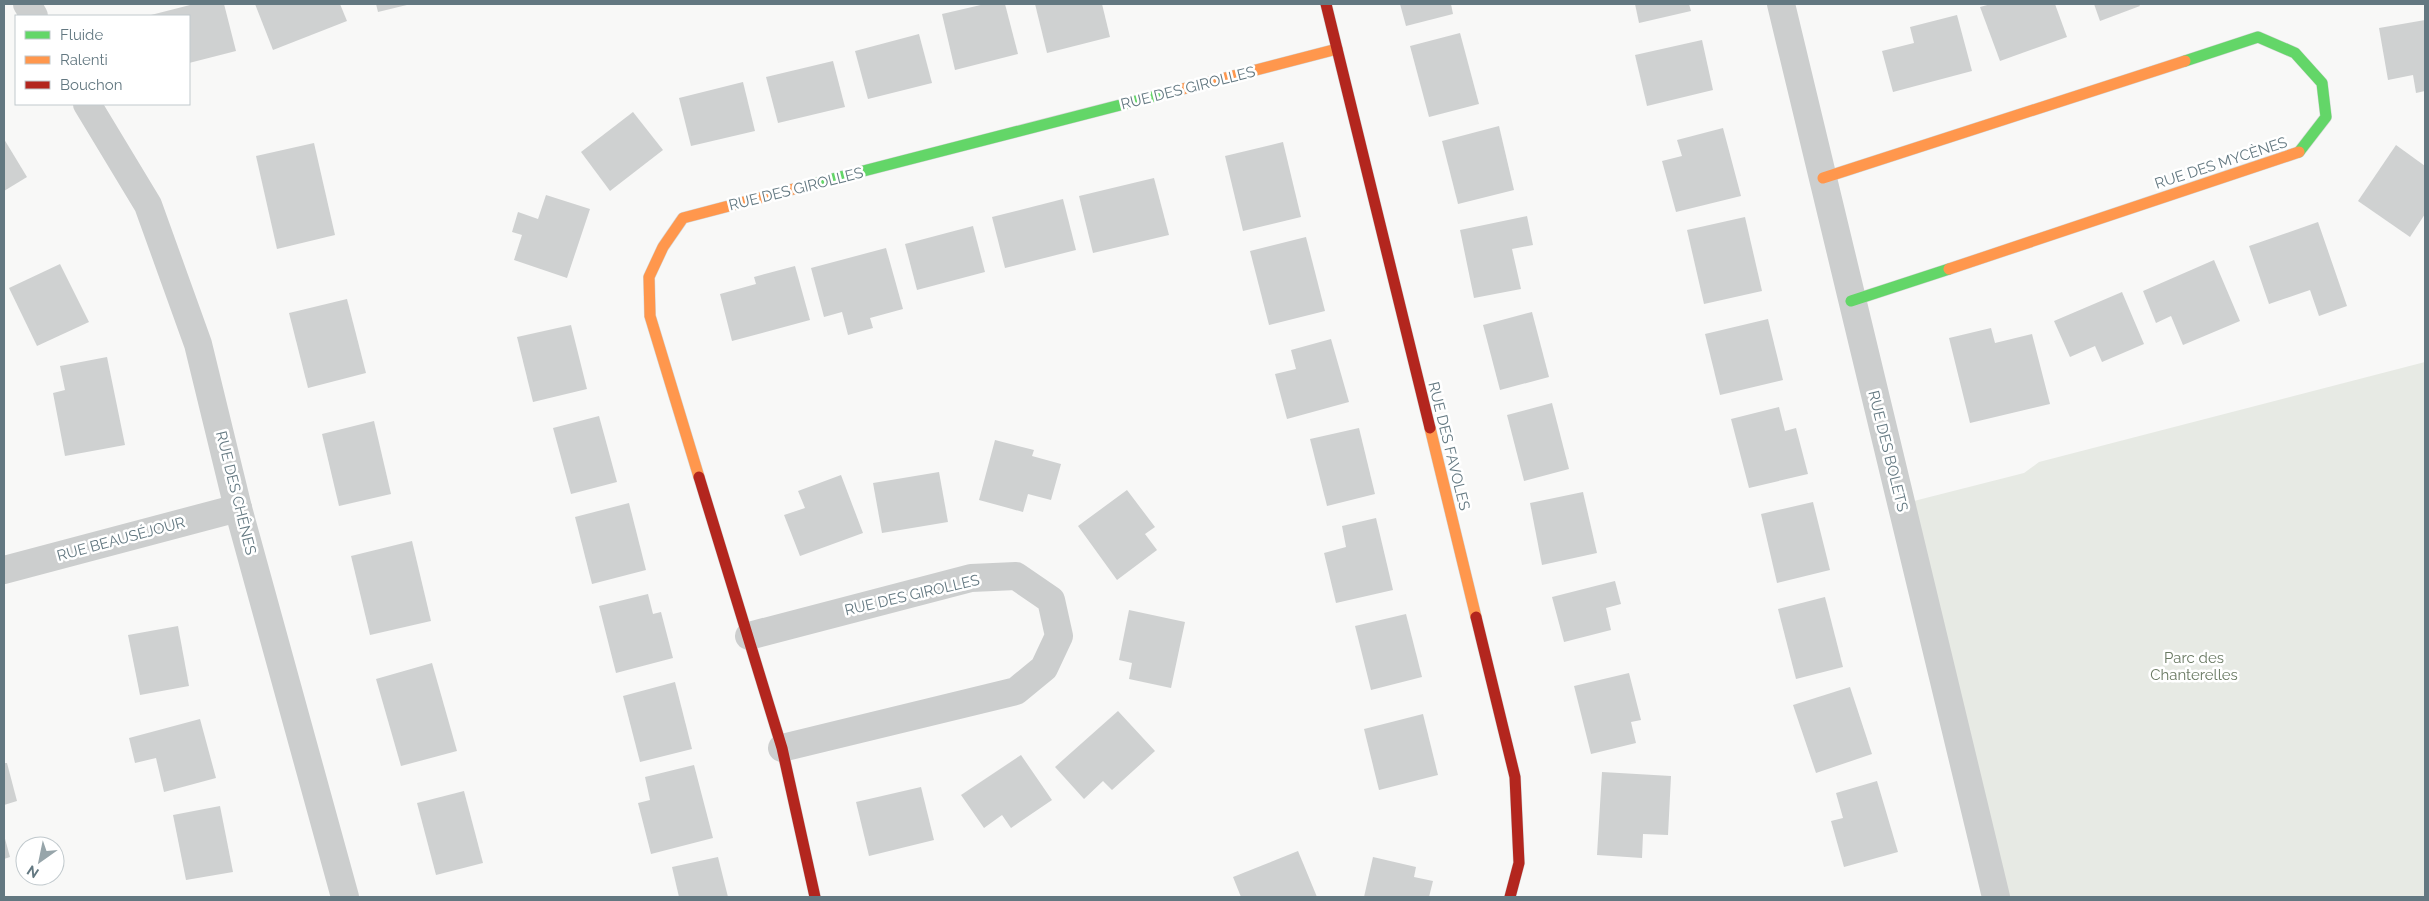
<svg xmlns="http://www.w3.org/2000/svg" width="2429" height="901" viewBox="0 0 2429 901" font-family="Raleway,sans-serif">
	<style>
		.green { fill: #e7eae4 }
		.building { fill: #cfd1d1 }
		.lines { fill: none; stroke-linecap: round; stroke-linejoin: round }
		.fast-casing { stroke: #d3d5d5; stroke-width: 12 }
		.slow-casing { stroke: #d3d5d5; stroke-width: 12 }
		.jam-casing { stroke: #d3d5d5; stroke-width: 12 }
		.street { stroke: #cccece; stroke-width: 28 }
		.fast { stroke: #63d668; stroke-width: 11 }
		.slow { stroke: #ff974d; stroke-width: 11 }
		.jam { stroke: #b3261e; stroke-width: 11 }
		.labels { text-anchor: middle; stroke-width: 5; stroke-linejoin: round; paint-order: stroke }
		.street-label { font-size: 15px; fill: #637881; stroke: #fff }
		.park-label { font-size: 15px; fill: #697962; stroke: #fff }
	</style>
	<rect width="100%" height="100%" fill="#f8f8f7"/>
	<polygon class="green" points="2425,362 2425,897 1994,897 1906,503 2024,473 2039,462"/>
	<g class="building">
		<polygon points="194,4 224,4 236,51 189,63 189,16 147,16"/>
		<polygon points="255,4 340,4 347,21 273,50"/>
		<polygon points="376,4 411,4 378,12"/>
		<polygon points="985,4 1005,4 1018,54 955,70 942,14"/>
		<polygon points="1035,4 1102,4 1110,37 1047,53"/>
		<polygon points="1400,4 1451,4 1453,14 1406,26"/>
		<polygon points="1635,4 1689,4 1691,11 1639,23"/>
		<polygon points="1991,4 2055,4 2067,37 2000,61 1980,7"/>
		<polygon points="2094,4 2139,4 2140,6 2100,21"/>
		<polygon points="1957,15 1972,71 1893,92 1882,51 1914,43 1910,27"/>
		<polygon points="2425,20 2425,91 2416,93 2413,75 2388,80 2379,28"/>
		<polygon points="1460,33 1479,104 1429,117 1410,46"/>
		<polygon points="919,34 932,83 868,99 855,51"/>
		<polygon points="1702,40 1713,90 1647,106 1635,55"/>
		<polygon points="833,61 845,107 778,123 766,77"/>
		<polygon points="743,82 755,131 691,146 679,98"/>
		<polygon points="633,112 663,150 610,191 581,152"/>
		<polygon points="1499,126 1514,190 1458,204 1442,141"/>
		<polygon points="1723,128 1741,196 1676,212 1662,161 1682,156 1677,140"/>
		<polygon points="4,139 27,177 4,191"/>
		<polygon points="1283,142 1301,217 1243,231 1225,156"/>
		<polygon points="314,143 335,235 277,249 256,156"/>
		<polygon points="2396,145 2425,166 2425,214 2410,237 2358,201"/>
		<polygon points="1154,178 1169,235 1093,253 1079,196"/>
		<polygon points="546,195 590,209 567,278 514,260 522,235 512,232 518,212 538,219"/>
		<polygon points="1063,199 1076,250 1005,268 992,217"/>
		<polygon points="1527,216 1533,245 1512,249 1521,289 1474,298 1460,230"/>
		<polygon points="1745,217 1762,291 1704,304 1687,230"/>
		<polygon points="2318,222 2347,306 2319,316 2310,290 2269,304 2249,246"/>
		<polygon points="973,226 985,272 917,290 905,244"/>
		<polygon points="1306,237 1325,311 1269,325 1250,251"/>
		<polygon points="886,248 903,309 870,318 873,328 848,335 842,312 824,317 811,268"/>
		<polygon points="2214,260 2240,321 2183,345 2171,316 2156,323 2143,291"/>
		<polygon points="60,264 89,322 37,346 9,288"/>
		<polygon points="795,266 810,320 732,341 720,294 756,284 754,277"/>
		<polygon points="2122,292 2144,344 2102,362 2095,346 2070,357 2054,321"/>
		<polygon points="347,299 366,373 308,388 289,313"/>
		<polygon points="1532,312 1549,377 1500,390 1483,325"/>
		<polygon points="1768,319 1783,380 1720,395 1705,334"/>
		<polygon points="571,325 587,389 533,402 517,337"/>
		<polygon points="1991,328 1995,343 2032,334 2050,404 1970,423 1949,338"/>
		<polygon points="1331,339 1349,402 1287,419 1275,374 1296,369 1291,350"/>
		<polygon points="107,357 125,445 65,456 53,393 65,390 60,366"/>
		<polygon points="1552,403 1569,469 1524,481 1507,415"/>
		<polygon points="1779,407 1785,431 1796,428 1808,474 1749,488 1731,419"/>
		<polygon points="599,416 617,482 571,494 553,428"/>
		<polygon points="374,421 391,494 339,506 322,434"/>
		<polygon points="1359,428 1375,494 1327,506 1310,439"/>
		<polygon points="995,440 1034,450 1032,456 1061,464 1051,500 1028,494 1023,512 979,500"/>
		<polygon points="939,472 948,522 882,533 873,483"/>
		<polygon points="841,475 863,533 800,556 784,515 805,508 798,491"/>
		<polygon points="1127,490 1155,527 1145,534 1157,550 1117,580 1078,526"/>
		<polygon points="1583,492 1597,553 1542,565 1530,503"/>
		<polygon points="1813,502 1830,570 1777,583 1761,514"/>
		<polygon points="629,503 646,570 592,584 575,517"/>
		<polygon points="1376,518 1393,590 1336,603 1324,553 1346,547 1342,526"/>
		<polygon points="412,541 431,621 370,635 351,556"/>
		<polygon points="1615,581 1621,604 1606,608 1611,630 1564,642 1552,597"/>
		<polygon points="648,594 653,614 661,612 673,658 616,673 599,606"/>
		<polygon points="1825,597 1843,667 1796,679 1778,609"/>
		<polygon points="1129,610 1185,622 1171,688 1129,679 1132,663 1119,660"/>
		<polygon points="1406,614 1422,677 1371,690 1355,626"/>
		<polygon points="178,626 189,686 140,695 128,635"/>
		<polygon points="432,663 457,751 401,766 376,679"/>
		<polygon points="1629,673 1641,720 1631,722 1636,743 1591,754 1574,686"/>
		<polygon points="675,682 692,749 640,762 623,696"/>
		<polygon points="1850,687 1872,754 1816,773 1793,705"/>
		<polygon points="1118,711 1155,751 1112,790 1103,781 1084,799 1055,767"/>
		<polygon points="1423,714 1438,775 1379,790 1364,729"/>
		<polygon points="200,719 216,778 164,792 156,758 135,763 129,738"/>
		<polygon points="1021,755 1052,800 1011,828 1002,815 984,828 961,795"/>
		<polygon points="4,763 7,763 17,801 4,805"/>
		<polygon points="694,765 713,838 651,854 638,803 650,800 645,777"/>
		<polygon points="1602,772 1671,776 1668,835 1643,834 1642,858 1597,855"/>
		<polygon points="1877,781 1898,852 1844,867 1831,821 1843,818 1836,793"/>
		<polygon points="921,787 934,840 869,856 856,802"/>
		<polygon points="464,791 483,863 436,875 417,803"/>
		<polygon points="220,806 233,872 186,880 173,815"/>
		<polygon points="4,835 10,857 4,859"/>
		<polygon points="1298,851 1317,897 1241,897 1233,877"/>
		<polygon points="718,857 728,897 679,897 672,867"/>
		<polygon points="1373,857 1416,867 1414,877 1433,881 1429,897 1364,897"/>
	</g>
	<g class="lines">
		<g class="fast-casing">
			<g id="fast">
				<polyline points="2185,61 2258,37 2295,53 2322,83 2326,117 2299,152"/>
				<polyline points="809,185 1167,93"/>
				<polyline points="1851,301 1949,269"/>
			</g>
		</g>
		<g class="slow-casing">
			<g id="slow">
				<polyline points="1167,93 1337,49"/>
				<polyline points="1823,178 2185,61"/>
				<polyline points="1949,269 2299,152"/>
				<polyline points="1430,428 1476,617"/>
				<polyline points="699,477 650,316 649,277 663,247 683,218 809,185"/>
			</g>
		</g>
		<g class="jam-casing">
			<g id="jam">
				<polyline points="1326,4 1430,428"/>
				<polyline points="699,477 782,748 815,897"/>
				<polyline points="1476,617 1515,777 1519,863 1510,897"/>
			</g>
		</g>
		<g class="street">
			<polyline points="27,4 34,16"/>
			<polyline points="1781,4 1996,897"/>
			<polyline points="87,104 148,205 198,344 238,508 345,897"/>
			<polyline points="4,570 238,508"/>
			<polyline points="749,636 971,578 1016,576 1051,600 1059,636 1044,668 1016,691 782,748"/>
		</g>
		<use href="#fast" class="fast"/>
		<use href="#slow" class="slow"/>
		<use href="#jam" class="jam"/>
	</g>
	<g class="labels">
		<g class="street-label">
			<text transform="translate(1188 88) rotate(-14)" y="5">RUE DES GIROLLES</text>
			<text transform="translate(2221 163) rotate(-18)" y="5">RUE DES MYCÈNES</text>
			<text transform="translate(796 189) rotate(-14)" y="5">RUE DES GIROLLES</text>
			<text transform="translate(1449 446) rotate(76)" y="5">RUE DES FAVOLES</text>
			<text transform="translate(1888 451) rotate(76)" y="5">RUE DES BOLETS</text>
			<text transform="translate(236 493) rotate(76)" y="5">RUE DES CHÊNES</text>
			<text transform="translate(121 539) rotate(-15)" y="5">RUE BEAUSÉJOUR</text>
			<text transform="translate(912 595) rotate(-13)" y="5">RUE DES GIROLLES</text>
		</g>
		<g class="park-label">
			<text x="2194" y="663">Parc des<tspan x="2194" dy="17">Chanterelles</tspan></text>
		</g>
	</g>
	<rect width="2429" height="901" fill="none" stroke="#637881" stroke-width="10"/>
	<rect x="15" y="15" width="175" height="90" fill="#ffffff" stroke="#c1c9cd"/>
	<rect x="25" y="31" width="25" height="8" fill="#63d668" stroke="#c1c9cd"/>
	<text x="60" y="40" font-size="15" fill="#637881">Fluide</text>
	<rect x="25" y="56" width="25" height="8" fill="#ff974d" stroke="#c1c9cd"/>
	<text x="60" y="65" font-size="15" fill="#637881">Ralenti</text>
	<rect x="25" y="81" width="25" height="8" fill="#b3261e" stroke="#c1c9cd"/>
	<text x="60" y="90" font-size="15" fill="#637881">Bouchon</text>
	<g transform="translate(40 861) rotate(213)"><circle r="24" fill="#ffffff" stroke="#c1c9cd"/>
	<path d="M0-4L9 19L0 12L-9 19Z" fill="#97a5aa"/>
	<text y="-8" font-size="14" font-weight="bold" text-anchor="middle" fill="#637881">N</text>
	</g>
</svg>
